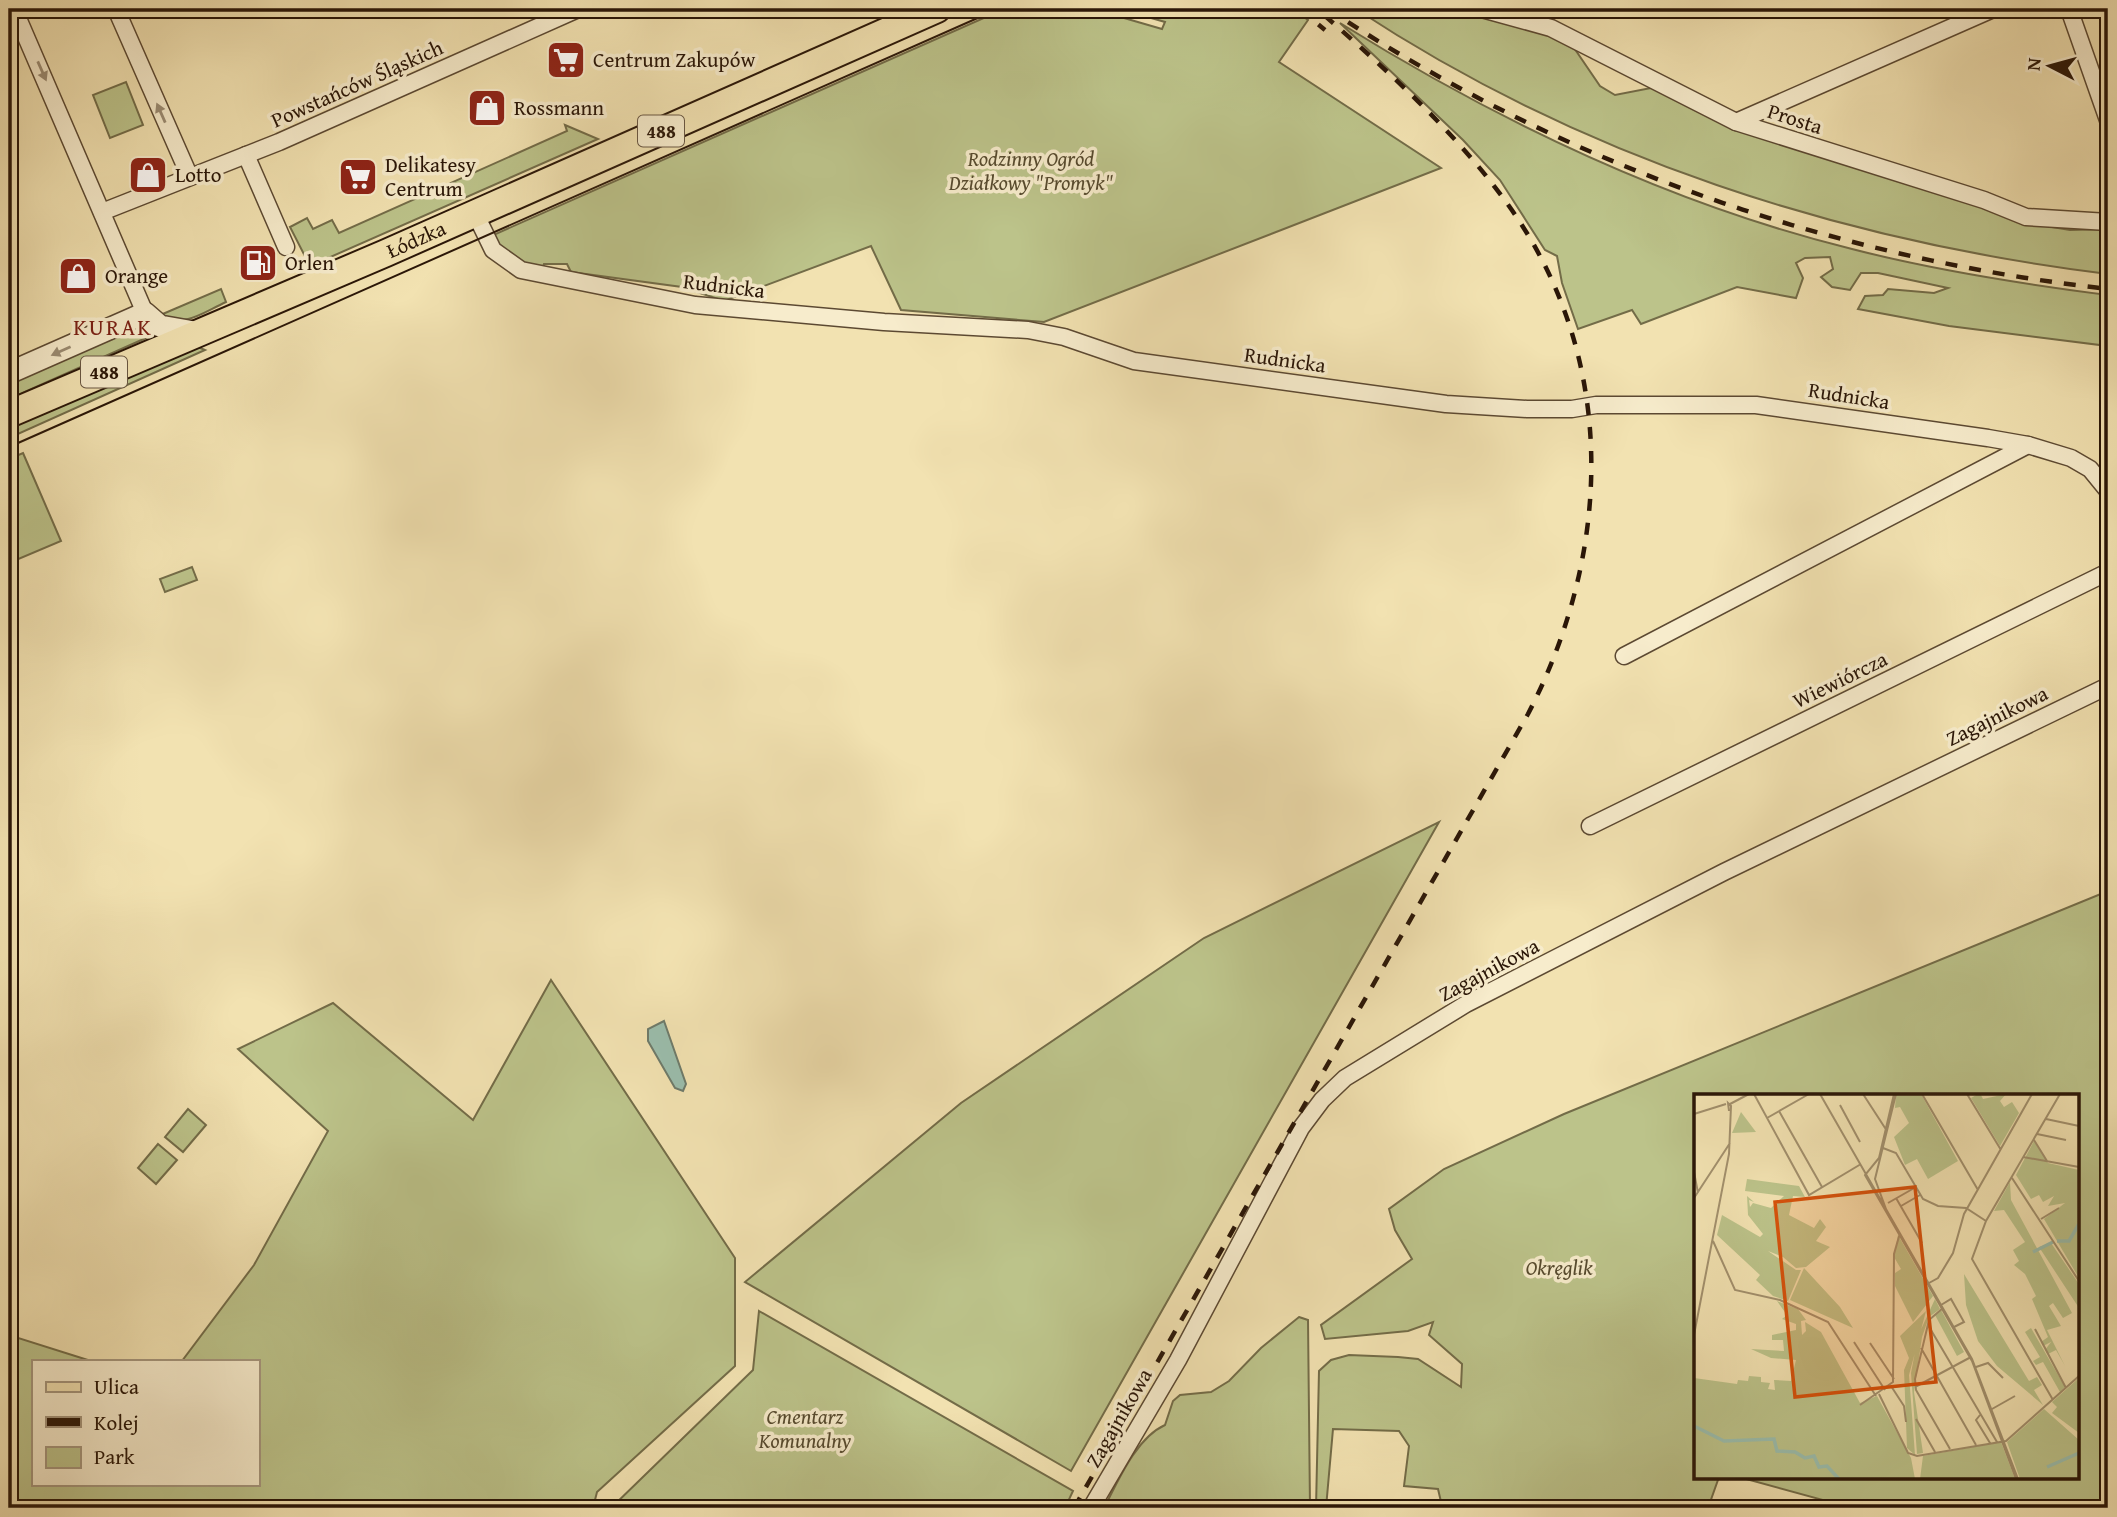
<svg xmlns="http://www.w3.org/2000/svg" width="2117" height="1517" viewBox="0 0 2117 1517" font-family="'Gentium Book Plus',serif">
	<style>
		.green { fill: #bcc38a; stroke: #736c48; stroke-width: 2 }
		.water { fill: #9bbead; stroke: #6e7b6b; stroke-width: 2 }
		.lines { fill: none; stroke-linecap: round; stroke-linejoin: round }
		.minor-casing { stroke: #5c4932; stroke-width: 19 }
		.tertiary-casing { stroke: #5c4932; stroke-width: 24 }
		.primary-casing { stroke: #2a1607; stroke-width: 30 }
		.minor { stroke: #f7eccc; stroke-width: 16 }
		.tertiary { stroke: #f7eccc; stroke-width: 21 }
		.primary { stroke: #f2e2b1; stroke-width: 26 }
		.tram { stroke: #2a1607; stroke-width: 2 }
		.rail { stroke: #2a1607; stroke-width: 4.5; stroke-dasharray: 12 12; stroke-linecap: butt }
		.oneway { fill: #9b8c73 }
		.labels { text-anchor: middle; stroke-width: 7; stroke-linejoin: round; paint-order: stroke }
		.shield { fill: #f7eccc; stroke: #685642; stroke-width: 2 }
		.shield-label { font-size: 19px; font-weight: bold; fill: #2a1607 }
		.poi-label { font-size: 21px; fill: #2a1607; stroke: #f7eccc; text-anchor: start }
		.street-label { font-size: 21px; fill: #2a1607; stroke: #f7eccc }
		.park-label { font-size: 21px; font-style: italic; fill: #564a2e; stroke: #f7eccc }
		.neighbourhood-label { font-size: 23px; letter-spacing: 2px; fill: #7a1f14; stroke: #f7eccc }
		.inset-river { fill: none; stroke: #9bbead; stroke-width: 3.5 }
		.inset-road { fill: none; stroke: #a2906d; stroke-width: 2 }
		.view { fill: #d5520c; fill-opacity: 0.15; stroke: #d5520c; stroke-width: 3.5 }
		.inset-edge { fill: none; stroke: #2a1607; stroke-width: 3.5 }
	</style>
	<rect width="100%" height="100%" fill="#f2e2b1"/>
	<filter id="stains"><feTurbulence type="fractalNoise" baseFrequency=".00286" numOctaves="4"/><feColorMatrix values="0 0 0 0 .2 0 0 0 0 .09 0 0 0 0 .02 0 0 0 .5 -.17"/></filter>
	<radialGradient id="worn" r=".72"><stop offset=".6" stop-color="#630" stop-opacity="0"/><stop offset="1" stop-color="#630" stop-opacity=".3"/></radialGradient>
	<g class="green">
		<polygon points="1004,9 1093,9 1162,29 1165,22 1120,9 1293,9 1308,20 1279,62 1441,168 1044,322 901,310 871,246 724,301 682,287 571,272 567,264 544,264 542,270 514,263 491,236"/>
		<path d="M 1356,9 L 1464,9 L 1518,22 L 1570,42 L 1600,86 L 1615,95 L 1656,87 L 2034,224 L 2070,230 L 2108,229 L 2108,274 C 1841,241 1582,158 1356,9 Z"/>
		<path d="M 1340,23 C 1499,122 1670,204 1852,249 C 1937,271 2022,284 2108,295 L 2108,346 L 1949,326 L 1858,309 L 1865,296 L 1883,295 L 1888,289 L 1934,293 L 1948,288 L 1878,273 L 1861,273 L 1850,290 L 1832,287 L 1821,277 L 1833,269 L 1830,257 L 1805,258 L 1796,263 L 1803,278 L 1796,298 L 1737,287 L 1641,324 L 1632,310 L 1578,329 L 1562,283 L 1557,256 L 1545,250 L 1500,180 L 1463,140 Z"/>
		<polygon points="126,82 143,125 110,138 93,95"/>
		<polygon points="565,125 598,139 310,266 290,227 307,218 313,229 332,220 339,233 567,131"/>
		<path d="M 221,289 L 226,302 C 200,314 187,327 158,316 Z"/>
		<polygon points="130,331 155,334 9,399 9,381"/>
		<polygon points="198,347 205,350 9,438 9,428"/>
		<polygon points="23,453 61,541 9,563 9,459"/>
		<polygon points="192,567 197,580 165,592 160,579"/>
		<polygon points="1439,822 1071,1471 745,1282 961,1103 1204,938"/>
		<polygon points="2108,891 2108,1508 1836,1508 1834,1503 1739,1477 2077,1477 2077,1095 1695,1095 1695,1477 1719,1477 1708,1508 1440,1508 1442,1506 1438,1489 1404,1486 1409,1446 1399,1431 1333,1429 1326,1508 1316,1508 1319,1371 1331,1360 1349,1355 1398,1357 1418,1359 1461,1387 1462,1364 1429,1335 1433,1322 1408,1331 1325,1339 1321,1325 1412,1259 1395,1230 1389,1209 1444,1169 1564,1114"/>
		<polygon points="551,980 735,1258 735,1366 597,1492 593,1508 18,1508 9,1497 9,1335 91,1361 33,1361 33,1484 257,1484 257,1361 182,1361 254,1265 328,1131 238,1049 333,1003 473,1120"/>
		<polygon points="188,1109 206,1125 183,1152 165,1137"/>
		<polygon points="158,1144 177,1160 156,1184 138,1168"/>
		<polygon points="759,1311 1073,1491 1065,1508 611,1508 753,1370"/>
		<path d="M 1299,1317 L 1308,1320 L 1310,1508 L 1104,1508 C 1118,1481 1136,1438 1165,1425 L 1173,1401 L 1180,1395 L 1211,1392 L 1229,1381 L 1261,1348 Z"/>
	</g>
	<polygon class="water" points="664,1021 686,1084 683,1091 675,1088 648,1041 648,1029"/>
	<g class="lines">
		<g class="minor-casing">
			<g id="minor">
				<polyline points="14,9 145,313"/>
				<polyline points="116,9 189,175"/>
				<polyline points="1482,9 1551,28 1736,122 1984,200 2026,217 2108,222"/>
				<polyline points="2069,9 2108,120"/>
				<polyline points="1736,122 1993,9"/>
				<polyline points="246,155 286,247"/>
				<polyline points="102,212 279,142 578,9"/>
				<polyline points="475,213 493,250 521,270 695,305 884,322 1028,330 1064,337 1134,361 1446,404 1527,409 1572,409 1596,405 1756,405 1988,438 2028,445 2071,458 2090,469 2108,491"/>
				<polyline points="1624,656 2028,445"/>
				<polyline points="1590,826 2108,572"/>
				<polyline points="1091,1508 1178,1360 1301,1128 1322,1100 1345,1078 1466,1004 1724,872 2108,686"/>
			</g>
		</g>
		<g class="tertiary-casing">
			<polyline id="tertiary" points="9,373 145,313 160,326 200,333"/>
		</g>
		<g class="primary-casing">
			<g id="primary">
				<path id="s1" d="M 9,414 L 386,253 L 937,9"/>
			</g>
		</g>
		<use href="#minor" class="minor"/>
		<use href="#tertiary" class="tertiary"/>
		<use href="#primary" class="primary"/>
		<polyline class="tram" points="9,447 998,9"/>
		<g class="rail">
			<polyline points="1300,9 1325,30"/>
			<path d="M 1328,9 C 1561,164 1831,258 2108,289"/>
			<path d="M 1074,1508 L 1528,714 C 1612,552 1619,360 1509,206 C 1456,132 1385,68 1317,9"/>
		</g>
	</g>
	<defs><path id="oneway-solid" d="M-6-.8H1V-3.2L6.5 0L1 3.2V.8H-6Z" transform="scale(1.75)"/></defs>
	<g class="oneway">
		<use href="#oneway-solid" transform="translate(42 71) rotate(66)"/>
		<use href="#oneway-solid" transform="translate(161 113) rotate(-114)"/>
		<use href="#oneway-solid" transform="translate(61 351) rotate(156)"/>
	</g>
	<defs>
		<g id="supermarket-square" transform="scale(2.0125)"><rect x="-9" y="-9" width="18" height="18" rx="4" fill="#8f2418" stroke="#f7eccc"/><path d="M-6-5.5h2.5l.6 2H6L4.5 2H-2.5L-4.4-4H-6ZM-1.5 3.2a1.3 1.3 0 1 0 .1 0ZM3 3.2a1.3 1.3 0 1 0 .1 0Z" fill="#fff"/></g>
		<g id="shop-square" transform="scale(2.0125)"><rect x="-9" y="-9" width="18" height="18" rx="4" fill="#8f2418" stroke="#f7eccc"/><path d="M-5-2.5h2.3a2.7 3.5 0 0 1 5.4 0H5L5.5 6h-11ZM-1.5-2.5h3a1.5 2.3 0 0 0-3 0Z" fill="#fff"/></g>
		<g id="fuel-square" transform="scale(2.0125)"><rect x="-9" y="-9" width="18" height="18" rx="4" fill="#8f2418" stroke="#f7eccc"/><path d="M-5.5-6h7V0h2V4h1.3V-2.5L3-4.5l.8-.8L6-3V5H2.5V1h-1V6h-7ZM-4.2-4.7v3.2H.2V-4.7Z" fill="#fff"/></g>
	</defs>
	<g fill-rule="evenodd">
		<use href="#supermarket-square" x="566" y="60"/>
		<use href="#shop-square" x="487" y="108"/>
		<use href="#shop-square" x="148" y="175"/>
		<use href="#supermarket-square" x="358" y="177"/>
		<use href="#fuel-square" x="258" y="263"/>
		<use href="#shop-square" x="78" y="276"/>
	</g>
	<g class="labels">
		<g class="shield">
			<rect x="638" y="115.5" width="46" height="31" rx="5"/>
			<rect x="81" y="356.5" width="46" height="31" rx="5"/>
		</g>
		<g class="shield-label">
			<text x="661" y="138">488</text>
			<text x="104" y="379">488</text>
		</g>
		<g class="poi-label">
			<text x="593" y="67">Centrum Zakupów</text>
			<text x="514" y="115">Rossmann</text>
			<text x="385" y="172">Delikatesy<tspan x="385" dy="24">Centrum</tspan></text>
			<text x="175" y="182">Lotto</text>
			<text x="285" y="270">Orlen</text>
			<text x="105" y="283">Orange</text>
		</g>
		<g class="street-label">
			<text transform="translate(357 84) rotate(-24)" y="7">Powstańców Śląskich</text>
			<text transform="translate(1795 119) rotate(18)" y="7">Prosta</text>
			<text dy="7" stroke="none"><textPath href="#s1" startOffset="443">Łódzka</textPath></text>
			<text transform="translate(724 286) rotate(7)" y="7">Rudnicka</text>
			<text transform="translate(1285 360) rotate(8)" y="7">Rudnicka</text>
			<text transform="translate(1849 396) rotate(9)" y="7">Rudnicka</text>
			<text transform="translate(1840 680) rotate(-26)" y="7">Wiewiórcza</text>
			<text transform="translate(1997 716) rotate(-26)" y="7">Zagajnikowa</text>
			<text transform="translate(1489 970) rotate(-28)" y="7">Zagajnikowa</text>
			<text transform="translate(1119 1418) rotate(-60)" y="7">Zagajnikowa</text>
		</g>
		<g class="park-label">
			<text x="1031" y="166">Rodzinny Ogród<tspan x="1031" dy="24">Działkowy "Promyk"</tspan></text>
			<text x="1559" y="1275">Okręglik</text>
			<text x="805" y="1424">Cmentarz<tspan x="805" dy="24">Komunalny</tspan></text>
		</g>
		<g class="neighbourhood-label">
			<text x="113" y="335">KURAK</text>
		</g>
	</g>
	<g transform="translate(1694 1094)">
		<rect width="385" height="385" fill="#f2e2b1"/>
		<path d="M 202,0 L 227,0 L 264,67 L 234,85 L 223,65 L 211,71 L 200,43 L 215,29 L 206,13 L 201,14 ZM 284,0 L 292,0 L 287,1 L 289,5 L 312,0 L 306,7 L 310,13 L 318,8 L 325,19 L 306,52 L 277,4 ZM 47,18 L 62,38 L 38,39 ZM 340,47 L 354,69 L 385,76 L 385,184 L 350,125 L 371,109 L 354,112 L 360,102 L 349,108 L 345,101 L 337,105 L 322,81 ZM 53,85 L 105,92 L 111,103 L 99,102 L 95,121 L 120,134 L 126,125 L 132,133 L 122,147 L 136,153 L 112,173 L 102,174 L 89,163 L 74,157 L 102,176 L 107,176 L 94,207 L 79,202 L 62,186 L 66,181 L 23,141 L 28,121 L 66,143 L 69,140 L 54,121 L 53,102 L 60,108 L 55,106 L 56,113 L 59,109 L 77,114 L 90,102 L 51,97 ZM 316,88 L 317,106 L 378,219 L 369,224 L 359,209 L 355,212 L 367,232 L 353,236 L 371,272 L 362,256 L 354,260 L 351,256 L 357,248 L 349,252 L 347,248 L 354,243 L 338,205 L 342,202 L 331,180 L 320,171 L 325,167 L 319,156 L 331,148 L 310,116 L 300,117 ZM 204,141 L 239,202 L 219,228 L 201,192 L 201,179 L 207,175 L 200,163 ZM 357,149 L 385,190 L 385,214 L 345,153 ZM 110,174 L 146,213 L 159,234 L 96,206 ZM 270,180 L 335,287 L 343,283 L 348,291 L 340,296 L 349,311 L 303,272 L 284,247 L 272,211 ZM 241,205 L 246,215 L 235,223 L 228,243 L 220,298 L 229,359 L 223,360 L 217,279 L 224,242 ZM 83,207 L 104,215 L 112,226 L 107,227 L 108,241 L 112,237 L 111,228 L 127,238 L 166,309 L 183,302 L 217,364 L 221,385 L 0,385 L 0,284 L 43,290 L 44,286 L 54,287 L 55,282 L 67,283 L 67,288 L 76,289 L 74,295 L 81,296 L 80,286 L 97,287 L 102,266 L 77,264 L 57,255 L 90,257 L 89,246 L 78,246 L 78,241 L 102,236 L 102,230 L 88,225 L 93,221 ZM 247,216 L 270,258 L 263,262 L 241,221 ZM 232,217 L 215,281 L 221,361 L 213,354 L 210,276 L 215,264 L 206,242 ZM 337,234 L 371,293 L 366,298 L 349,268 L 342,271 L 339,267 L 346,263 L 331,238 ZM 385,284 L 385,339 L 358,319 L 363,313 L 358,308 ZM 350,315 L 385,346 L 385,385 L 326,385 L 313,348 ZM 307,348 L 321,385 L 226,385 L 229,362 Z" fill="#bcc38a"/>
		<path class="inset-river" d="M 363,147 L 375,147 L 385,130M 339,158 L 359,148M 0,332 L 30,347 L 80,345 L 83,357 L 101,358 L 111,364 L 120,362 L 125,373 L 133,372 L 145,385M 353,373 L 385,359"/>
		<path class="inset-road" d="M 60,0 L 115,101 L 167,70M 126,0 L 278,265 L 324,385M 169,0 L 193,37M 200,0 L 185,64 L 171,81 L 278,267 L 322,385M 228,0 L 284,96M 273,0 L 307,56M 36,10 L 55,0M 146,11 L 166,48M 85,17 L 128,93M 0,20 L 32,10M 73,24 L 115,0M 352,25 L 385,32M 343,40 L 372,46M 340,46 L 353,67M 189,54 L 202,59 L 229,105 L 244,112 L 272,114 L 292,127M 329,63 L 385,73M 0,78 L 4,99M 318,84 L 385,187M 0,104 L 36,49M 202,104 L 228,149M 194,109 L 222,93M 207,112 L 226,101M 192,115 L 181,85 L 202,0M 347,125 L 365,114M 19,147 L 41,196 L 86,206 L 134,228 L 182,302M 235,189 L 244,184 L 259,159 L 270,120 L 338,0M 247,211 L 257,205 L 270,228 L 260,233M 249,214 L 235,226 L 221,285 L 222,296 L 256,355M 234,231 L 303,348M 341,235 L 372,294M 0,241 L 35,60 L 37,12 L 34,9 L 35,17M 160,248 L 191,296M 176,249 L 200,285M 227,254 L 282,351M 282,273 L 294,269 L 309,284M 197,292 L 210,312 L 212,328M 221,293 L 277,263M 185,300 L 214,359 L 223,362 L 312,347 L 385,282M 359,306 L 278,165 L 292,127 L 366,0M 166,311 L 199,288 L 200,160 L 206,139M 298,315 L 321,302M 286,321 L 282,326 L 296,349M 222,325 L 241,358"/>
		<path class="view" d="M 221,93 L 242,288 L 101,303 L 81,108 Z"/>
		<rect width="385" height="385" class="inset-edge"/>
	</g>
	<rect width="2117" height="1517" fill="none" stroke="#f2e2b1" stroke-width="35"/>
	<rect x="10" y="10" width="2096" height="1496" fill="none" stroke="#2a1607" stroke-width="3.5"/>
	<rect x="18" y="18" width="2082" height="1482" fill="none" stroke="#2a1607" stroke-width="2"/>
	<rect x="32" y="1360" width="228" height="126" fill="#f7eccc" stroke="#a5967d" stroke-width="2"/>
	<rect x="46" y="1382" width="35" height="10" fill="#f2e2b1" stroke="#a5967d" stroke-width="2"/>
	<text x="94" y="1394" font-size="21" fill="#2a1607">Ulica</text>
	<rect x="46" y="1417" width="35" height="10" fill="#2a1607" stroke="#a5967d" stroke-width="2"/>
	<text x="94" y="1430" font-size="21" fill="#2a1607">Kolej</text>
	<rect x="46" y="1447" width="35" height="21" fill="#bcc38a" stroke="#a5967d" stroke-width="2"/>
	<text x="94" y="1464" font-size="21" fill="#2a1607">Park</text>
	<g transform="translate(2050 66) rotate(276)" stroke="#f7eccc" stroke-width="5" paint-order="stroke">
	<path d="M0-5L12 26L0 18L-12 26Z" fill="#2a1607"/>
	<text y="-10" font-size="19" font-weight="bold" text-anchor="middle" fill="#2a1607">N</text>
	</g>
	<rect width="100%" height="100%" filter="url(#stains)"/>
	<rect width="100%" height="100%" fill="url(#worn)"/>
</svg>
